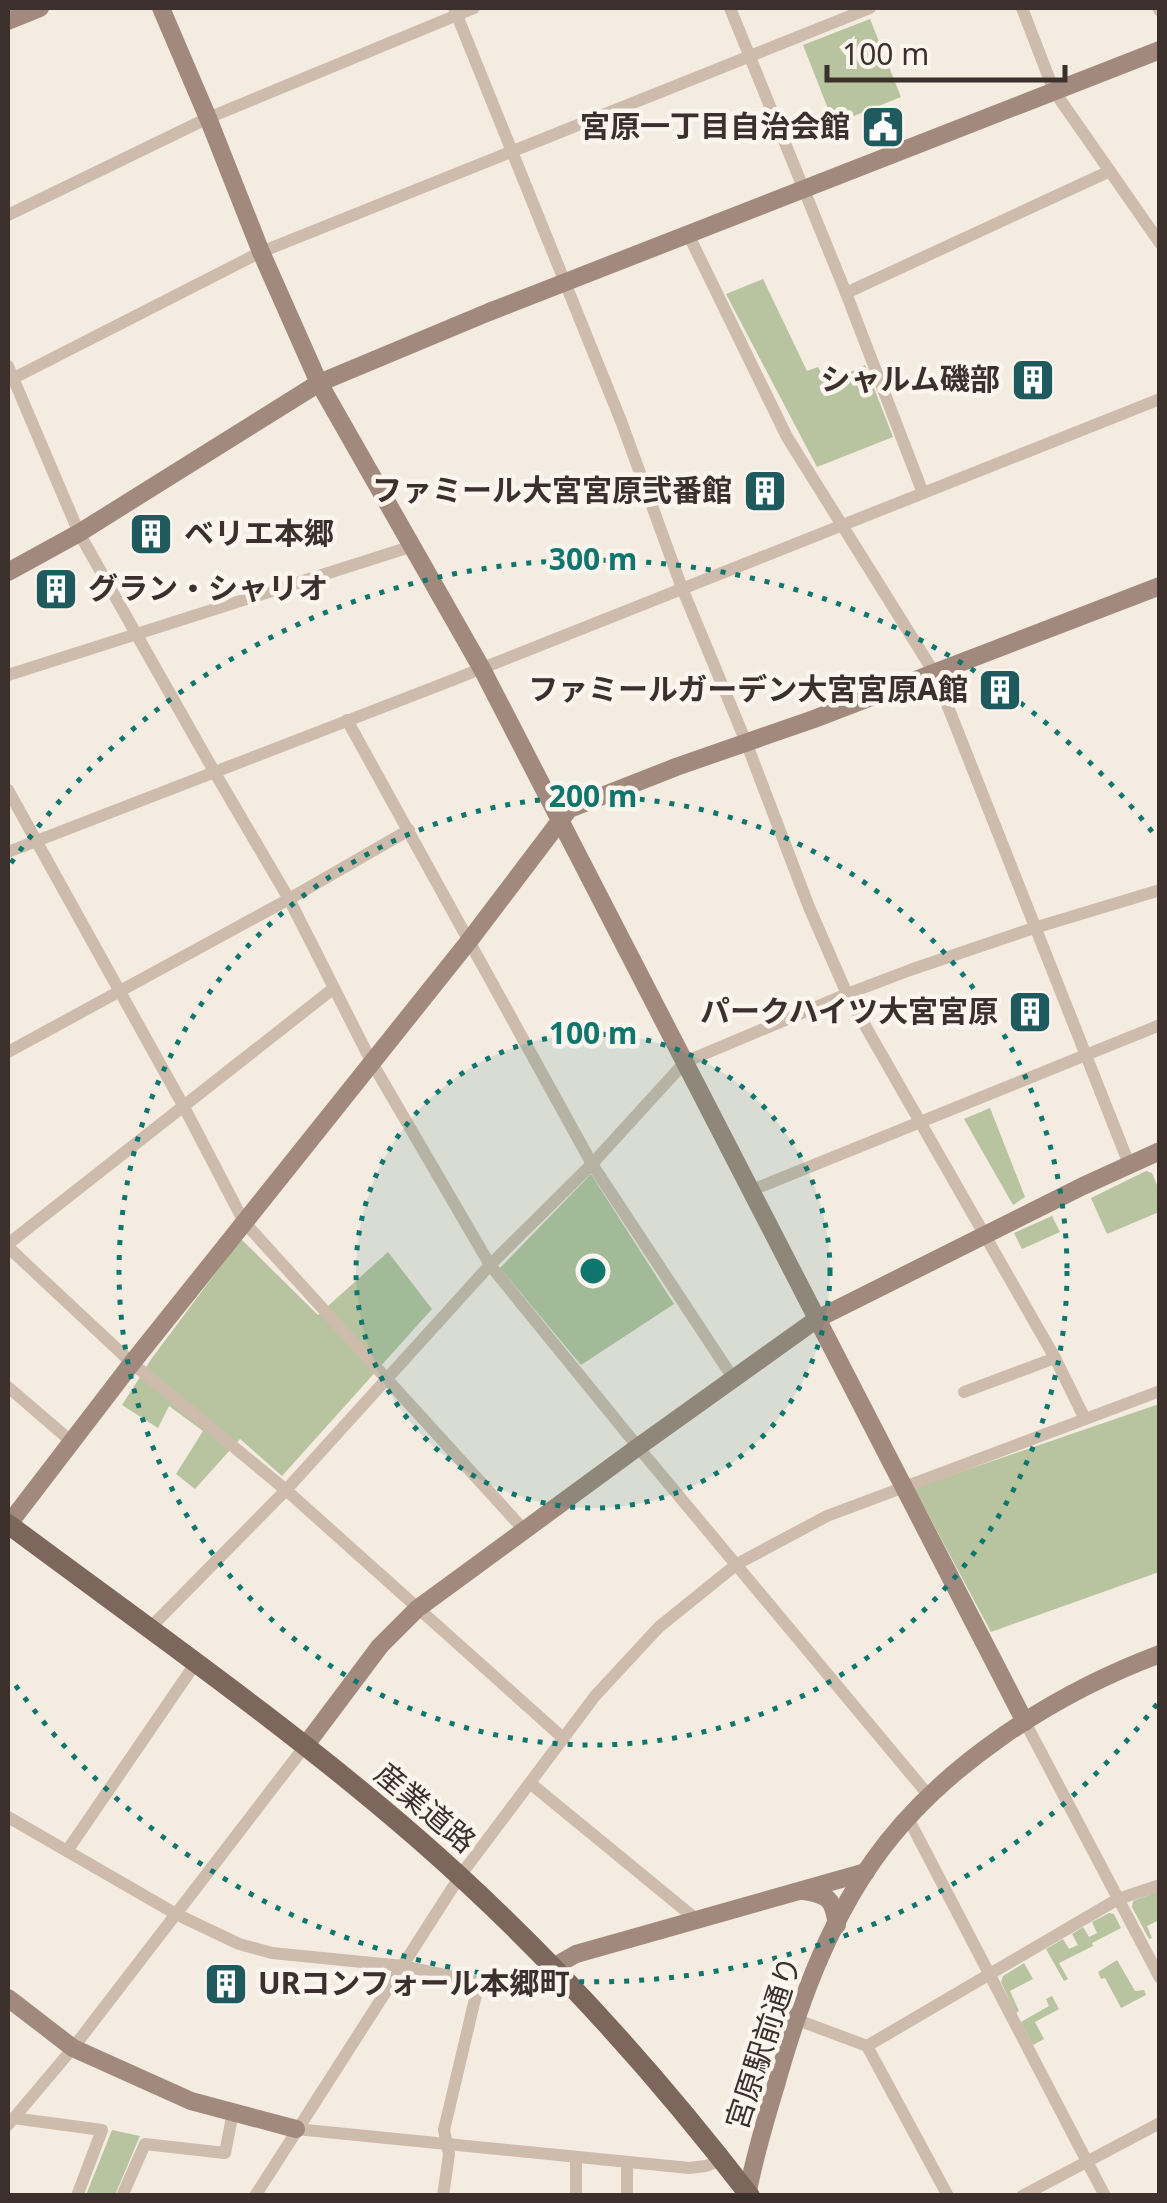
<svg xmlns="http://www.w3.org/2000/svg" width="1167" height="2203" viewBox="0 0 1167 2203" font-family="'Noto Sans','Noto Sans JP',sans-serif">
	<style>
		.green { fill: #b8c4a0 }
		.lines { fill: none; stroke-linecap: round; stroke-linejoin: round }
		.street { stroke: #cdbbac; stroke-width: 12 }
		.secondary { stroke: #a18a7d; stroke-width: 18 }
		.primary { stroke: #7d675c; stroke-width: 20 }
		.ring { fill: none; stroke: #0f766e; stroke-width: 5; stroke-dasharray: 5 10 }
		.labels { text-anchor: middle; stroke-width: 9; stroke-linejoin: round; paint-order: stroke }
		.poi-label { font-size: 30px; font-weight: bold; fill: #3b302b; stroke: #fbf5ee; text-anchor: end }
		.street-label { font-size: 30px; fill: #3b302b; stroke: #fbf5ee }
		.centre { fill: #0f766e; stroke: #fbf5ee; stroke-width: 5 }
		.ring-label { font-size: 30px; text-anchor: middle; font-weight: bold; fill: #0f766e; stroke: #fbf5ee; stroke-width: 9; stroke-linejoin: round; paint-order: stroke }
	</style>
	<rect width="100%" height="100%" fill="#f4ebe1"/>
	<g class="green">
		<polygon points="870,19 901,97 834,124 803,45"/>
		<polygon points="763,279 807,371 818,367 827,383 865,365 893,437 817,467 726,294"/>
		<polygon points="990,1108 1025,1197 1013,1205 964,1119"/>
		<polygon points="1146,1171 1152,1173 1159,1190 1159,1212 1107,1234 1091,1198"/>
		<polygon points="591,1174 674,1304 581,1365 500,1268"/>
		<polygon points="1052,1216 1060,1232 1022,1249 1014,1233"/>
		<polygon points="241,1239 318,1315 388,1252 432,1309 282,1476 240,1439 195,1489 176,1474 203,1431 169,1406 158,1428 122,1405 152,1358"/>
		<polygon points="1159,1404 1159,1572 991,1632 914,1488"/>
		<polygon points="1159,1891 1159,1920 1147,1926 1152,1938 1149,1939 1132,1907 1133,1901"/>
		<polygon points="1109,1913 1114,1914 1121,1928 1092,1943 1093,1946 1059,1963 1068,1979 1064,1981 1046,1949 1063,1939 1069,1949 1078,1945 1072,1934 1083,1927 1089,1937 1097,1933 1092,1922"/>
		<polygon points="1117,1960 1135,1991 1144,1990 1146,1995 1121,2008 1105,1978 1101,1979 1098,1972"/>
		<polygon points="1024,1963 1033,1979 1010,1991 1019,2011 1016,2013 1001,1982 1003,1976"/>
		<polygon points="1052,1996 1059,2009 1035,2022 1044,2039 1033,2045 1021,2022 1049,2006 1046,1999"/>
		<polygon points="112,2130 140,2136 115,2195 86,2195"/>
	</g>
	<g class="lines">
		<g class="street">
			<polyline points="454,8 621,421 682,588 746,742 809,907 847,994 1055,1358 1085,1419"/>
			<polyline points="730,8 846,293 923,493"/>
			<polyline points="1022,8 1054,91 1160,243"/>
			<polyline points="1158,8 1160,11"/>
			<polyline points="8,215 208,118 474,8"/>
			<polyline points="689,236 787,437 935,674 1129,1164"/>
			<polyline points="846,293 1110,171"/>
			<polyline points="8,366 79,533 215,773 289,899 371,1061 490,1265 638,1447 930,1797"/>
			<polyline points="8,381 261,252 870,8"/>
			<polyline points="8,675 413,546"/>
			<polyline points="347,720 592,1164 733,1378"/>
			<polyline points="8,790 184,1107 244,1222 525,1531"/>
			<polyline points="8,852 445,683 1160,399"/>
			<polyline points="8,1052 289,899 409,830"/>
			<polyline points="752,1190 1160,1025"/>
			<polyline points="8,1244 334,988"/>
			<polyline points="8,1247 132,1363 286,1490 563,1738"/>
			<polyline points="8,1387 72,1442"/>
			<polyline points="964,1392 1055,1358"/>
			<polyline points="149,1629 286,1490 490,1265 592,1164 685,1062 847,994 910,970 1034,928 1160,890"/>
			<polyline points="1025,1722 1160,1978"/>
			<polyline points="530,1783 697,1920"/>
			<polyline points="8,1817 176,1914 239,1944 272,1953 403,1966 479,1982 444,2130 449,2154 443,2196"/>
			<polyline points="908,1818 1105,2196"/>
			<polyline points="67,1851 195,1664"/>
			<polyline points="795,2019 867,2046 948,2196"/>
			<polyline points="867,2046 1118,1899 1160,1885"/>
			<polyline points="13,2118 102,2130 77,2196"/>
			<polyline points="8,2125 73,2048 305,1746"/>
			<polyline points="296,2129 689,2168 706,2166 722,2160"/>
			<polyline points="627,2162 627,2196"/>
			<polyline points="122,2196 145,2144 225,2153 233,2112"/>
			<polyline points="255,2196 460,1876 595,1696 659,1627 737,1564 827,1516 1160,1391"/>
			<polyline points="576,2196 576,2157"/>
			<polyline points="1022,2196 1160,2123"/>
		</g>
		<g class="secondary">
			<polyline points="161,8 208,118 261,252 319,383 482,669 1025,1722"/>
			<polyline points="8,21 40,8"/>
			<polyline points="8,572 79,533 319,383 489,312 1160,50"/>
			<polyline points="8,1525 132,1363 469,941 569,809 676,767 814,719 1160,586"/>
			<polyline points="305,1746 380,1646 417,1609 638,1447 817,1319 1083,1186 1160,1151"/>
			<path d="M 804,1891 C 829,1895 833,1899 837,1925"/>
			<polyline points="553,1967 576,1954 866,1872"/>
			<polyline points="8,1998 73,2048 191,2101 296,2129"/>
			<path d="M 747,2196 C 754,2158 765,2121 776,2085 C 798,2007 826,1928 873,1861 C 939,1767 1053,1694 1160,1654"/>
		</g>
		<path class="primary" d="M 8,1524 C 145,1626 287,1725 416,1837 C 539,1944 650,2066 750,2196"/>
	</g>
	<circle cx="593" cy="1271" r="237" fill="#0f766e" fill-opacity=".12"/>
	<g class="ring">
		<circle cx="593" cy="1271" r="237"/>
		<circle cx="593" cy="1271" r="474"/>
		<path d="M1157 1704A711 711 0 0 1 11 1679M11 863A711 711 0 0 1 1157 838"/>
	</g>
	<defs>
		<g id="civic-square" transform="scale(2.25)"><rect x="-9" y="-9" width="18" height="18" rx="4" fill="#1f5a5e" stroke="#fbf5ee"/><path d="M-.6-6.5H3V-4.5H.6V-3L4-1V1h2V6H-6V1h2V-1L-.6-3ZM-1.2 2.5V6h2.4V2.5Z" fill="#fff"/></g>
		<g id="building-square" transform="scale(2.25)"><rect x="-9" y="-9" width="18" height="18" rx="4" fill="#1f5a5e" stroke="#fbf5ee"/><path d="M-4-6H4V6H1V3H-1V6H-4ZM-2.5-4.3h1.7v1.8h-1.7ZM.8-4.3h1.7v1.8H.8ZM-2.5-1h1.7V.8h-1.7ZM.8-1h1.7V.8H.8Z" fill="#fff"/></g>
	</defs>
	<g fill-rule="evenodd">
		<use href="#civic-square" x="883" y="127"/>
		<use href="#building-square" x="1033" y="380"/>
		<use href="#building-square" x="765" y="491"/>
		<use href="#building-square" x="151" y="534"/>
		<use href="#building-square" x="56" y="589"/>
		<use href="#building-square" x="1000" y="690"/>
		<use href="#building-square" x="1030" y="1012"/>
		<use href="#building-square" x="226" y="1984"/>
	</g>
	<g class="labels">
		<g class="poi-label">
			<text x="850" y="137">宮原一丁目自治会館</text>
			<text x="1000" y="390">シャルム磯部</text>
			<text x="732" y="501">ファミール大宮宮原弐番館</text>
			<text x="184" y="544" text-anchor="start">ベリエ本郷</text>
			<text x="88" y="599" text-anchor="start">グラン・シャリオ</text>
			<text x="968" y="700">ファミールガーデン大宮宮原A館</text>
			<text x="998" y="1022">パークハイツ大宮宮原</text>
			<text x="258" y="1994" text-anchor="start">URコンフォール本郷町</text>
		</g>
		<g class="street-label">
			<text transform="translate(425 1808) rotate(40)" y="10">産業道路</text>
			<text transform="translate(764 2043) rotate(-72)" y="10">宮原駅前通り</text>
		</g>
	</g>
	<circle cx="593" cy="1271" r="15" class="centre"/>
	<g class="ring-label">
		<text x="593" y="570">300 m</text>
		<text x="593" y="807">200 m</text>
		<text x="593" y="1044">100 m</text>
	</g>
	<rect width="1167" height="2203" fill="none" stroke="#3b302b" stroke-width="20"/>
	<path d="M827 65v15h238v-15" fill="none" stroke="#3b302b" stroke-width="5"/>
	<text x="842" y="65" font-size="30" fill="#3b302b" stroke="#fbf5ee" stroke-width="8" paint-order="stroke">100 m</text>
</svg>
